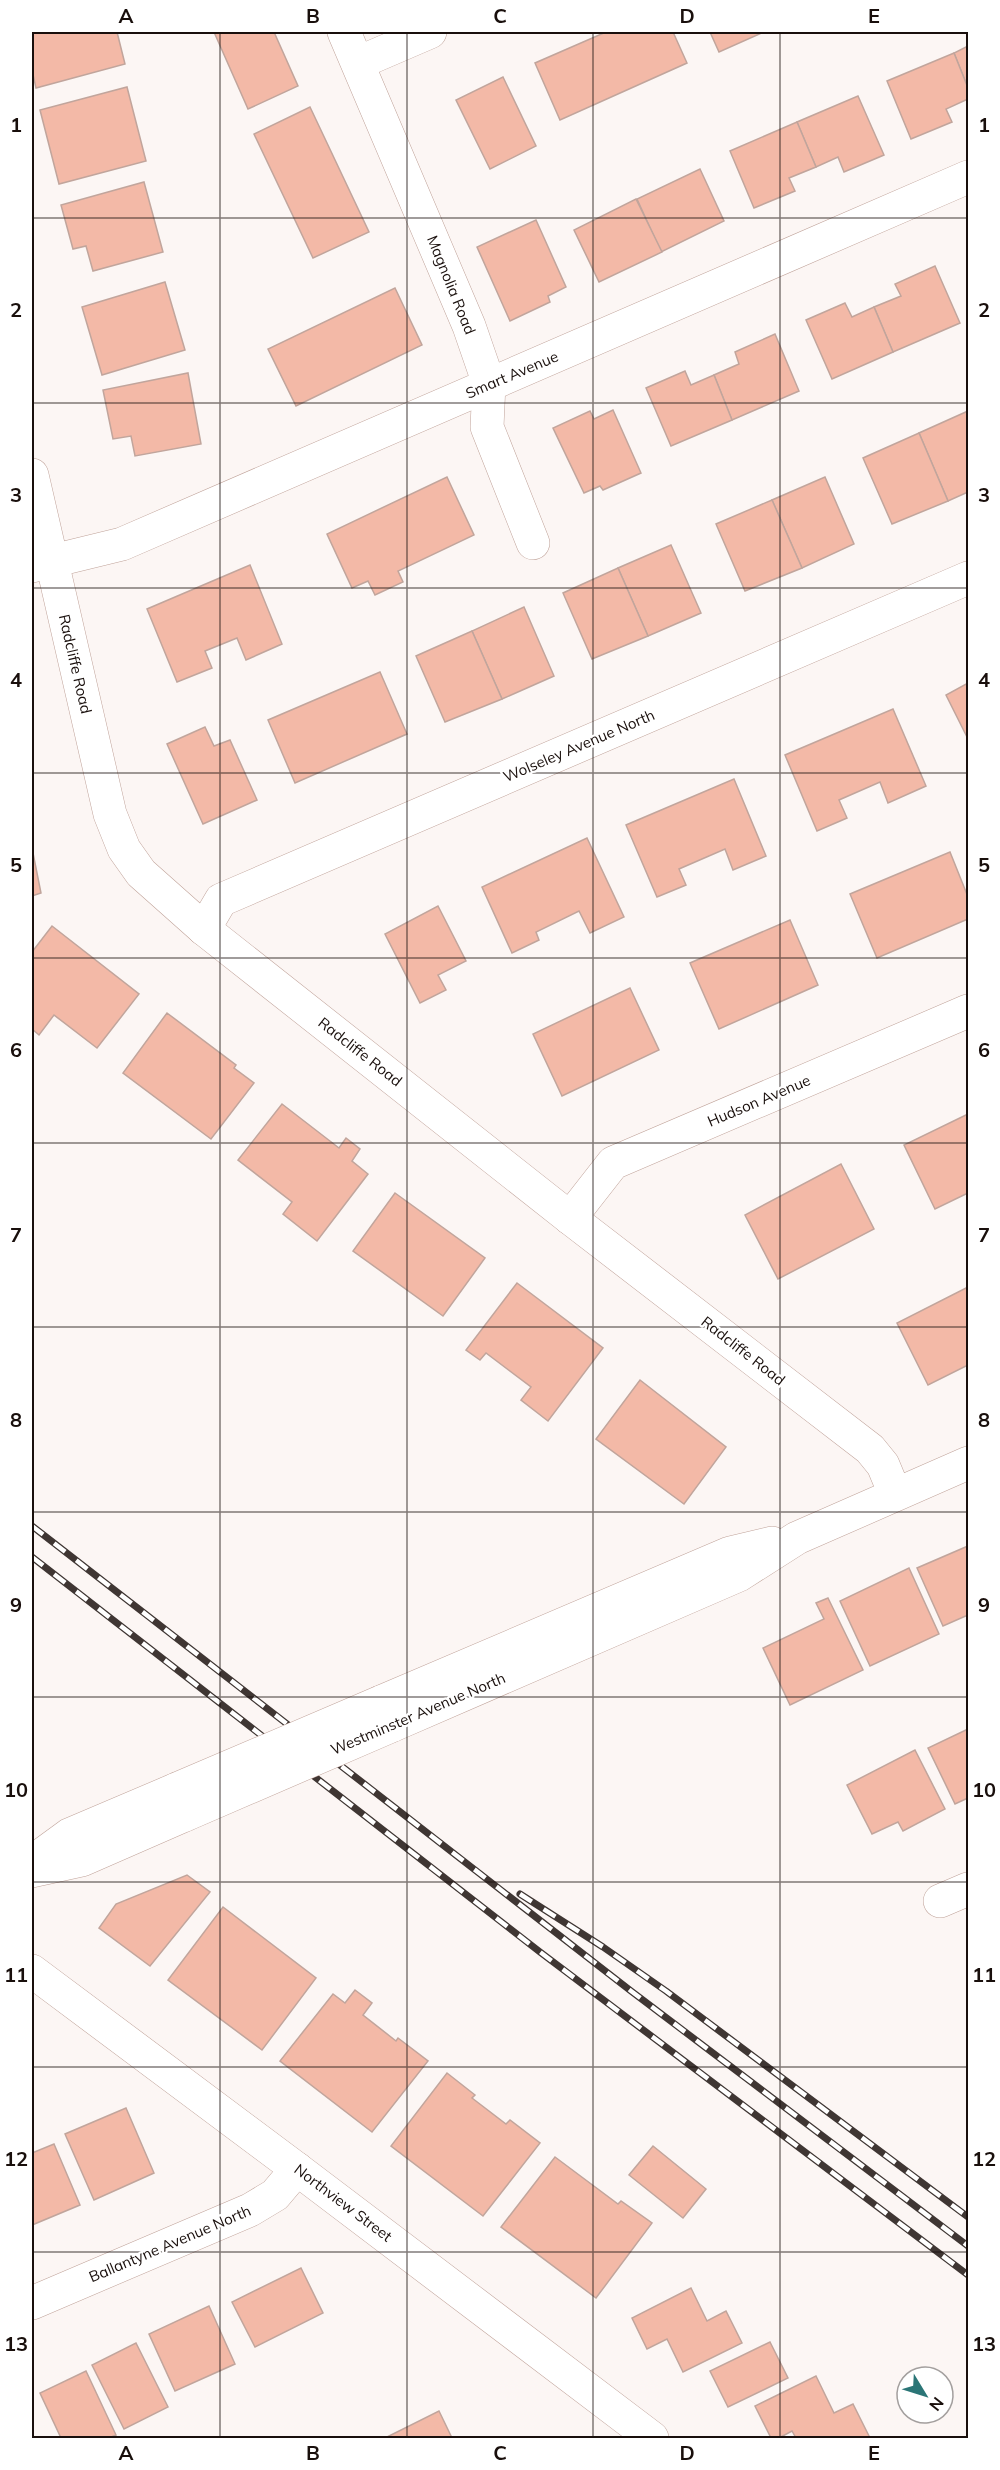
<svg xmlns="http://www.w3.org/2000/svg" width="1000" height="2470" viewBox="0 0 1000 2470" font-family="Mulish,sans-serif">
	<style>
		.building { fill: #f3b9a7; stroke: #c1a59c; stroke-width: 1.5 }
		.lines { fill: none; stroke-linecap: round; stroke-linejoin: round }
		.minor-casing { stroke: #c0a39a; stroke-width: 34 }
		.minor { stroke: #fff; stroke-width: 33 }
		.rail-casing { stroke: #3f3633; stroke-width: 7 }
		.rail { stroke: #fff; stroke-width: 4.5; stroke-dasharray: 14; stroke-linecap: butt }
		.minor-bridge-casing { stroke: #c0a39a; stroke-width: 34; stroke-linecap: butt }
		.minor-bridge { stroke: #fff; stroke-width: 33 }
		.grid { fill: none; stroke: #190f0c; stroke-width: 1.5; stroke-opacity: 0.55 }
		.labels { text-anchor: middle; stroke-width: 4.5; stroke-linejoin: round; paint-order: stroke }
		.street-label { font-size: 15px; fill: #190f0c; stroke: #fff }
		.neatline { fill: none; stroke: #190f0c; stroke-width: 2 }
		.grid-label { font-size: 20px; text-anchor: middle; font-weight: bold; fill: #190f0c }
	</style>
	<rect width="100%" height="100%" fill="#fcf6f4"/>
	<g class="building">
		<polygon points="32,32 117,32 125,64 36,88 32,70"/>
		<polygon points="214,32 274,32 298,86 248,109"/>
		<polygon points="606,32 673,32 687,63 560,120 535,63"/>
		<polygon points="710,32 764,32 719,52"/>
		<polygon points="968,46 968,88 954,53"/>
		<polygon points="954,53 968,88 968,99 946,109 952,122 911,139 887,81"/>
		<polygon points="503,77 536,146 490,169 456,100"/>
		<polygon points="127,87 146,161 59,184 40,110"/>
		<polygon points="858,96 884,155 844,172 838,157 816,167 797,122"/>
		<polygon points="310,107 369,232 313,258 254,134"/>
		<polygon points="797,122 816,167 789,178 795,191 754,208 730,151"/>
		<polygon points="700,169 724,221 661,252 637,199"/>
		<polygon points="144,182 163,252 93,271 86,246 73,249 61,205"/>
		<polygon points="636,199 662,252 599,282 574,230"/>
		<polygon points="536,220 566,287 548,296 550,302 510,321 477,247"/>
		<polygon points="935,266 960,323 893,352 874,307 901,296 895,284"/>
		<polygon points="165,282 185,350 102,375 82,307"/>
		<polygon points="395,288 422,345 296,406 268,349"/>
		<polygon points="845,303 852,317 874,307 893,352 832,379 806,320"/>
		<polygon points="775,334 799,391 732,420 714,375 739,364 735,352"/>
		<polygon points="685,371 691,385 714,375 732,420 671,446 646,388"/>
		<polygon points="188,373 201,444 135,456 131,436 113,439 103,390"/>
		<polygon points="613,410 641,473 603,490 600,486 584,493 553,428 590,411 594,419"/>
		<polygon points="968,411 968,492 948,501 919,433"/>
		<polygon points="919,433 948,501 892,524 863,458"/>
		<polygon points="447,477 474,535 398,571 403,582 375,595 368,581 352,588 327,534"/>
		<polygon points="825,477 854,544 802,568 772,500"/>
		<polygon points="772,500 802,568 745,591 716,524"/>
		<polygon points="671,545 701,613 648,636 618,568"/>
		<polygon points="250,565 282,644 246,660 237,638 205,651 212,668 177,682 147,609"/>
		<polygon points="618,568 648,636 592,659 563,593"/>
		<polygon points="524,607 554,676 502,699 472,631"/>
		<polygon points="472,631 502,699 445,722 416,656"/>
		<polygon points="380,672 407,734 295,783 268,720"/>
		<polygon points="968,683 968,739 946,695"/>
		<polygon points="893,709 926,786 888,803 880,782 839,800 847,818 817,831 785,755"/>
		<polygon points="205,727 214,746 230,740 257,800 203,824 167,744"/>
		<polygon points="734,779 766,856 733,870 725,849 679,869 686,885 657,897 626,825"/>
		<polygon points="587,838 624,917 590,933 579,911 536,932 539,940 512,953 482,887"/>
		<polygon points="32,848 41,893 32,896"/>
		<polygon points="950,852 968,897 968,919 877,958 850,894"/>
		<polygon points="438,906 466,961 438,975 446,990 420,1003 385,934"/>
		<polygon points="790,920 818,985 719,1029 690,963"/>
		<polygon points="52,926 139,994 97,1048 54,1015 39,1035 32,1029 32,952"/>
		<polygon points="630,988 659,1050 562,1096 533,1034"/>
		<polygon points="167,1013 236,1065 234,1068 254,1083 211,1139 123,1073"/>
		<polygon points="282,1104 339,1148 346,1138 360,1149 352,1161 368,1174 317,1241 283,1214 292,1202 238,1160"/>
		<polygon points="968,1114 968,1193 935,1209 904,1145"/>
		<polygon points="841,1164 874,1229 778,1279 745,1215"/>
		<polygon points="395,1193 485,1258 443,1316 353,1251"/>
		<polygon points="517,1283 603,1348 548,1421 521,1400 531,1387 486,1353 480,1360 466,1350"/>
		<polygon points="968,1287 968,1365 928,1385 897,1323"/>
		<polygon points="640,1380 726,1447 684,1504 596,1439"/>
		<polygon points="968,1546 968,1615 943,1626 917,1568"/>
		<polygon points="909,1568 939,1634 870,1666 840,1601"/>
		<polygon points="828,1598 863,1670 790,1705 763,1648 824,1619 816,1603"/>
		<polygon points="968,1729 968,1798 955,1804 928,1748"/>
		<polygon points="915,1750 945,1809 903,1831 898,1822 872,1834 847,1785"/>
		<polygon points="187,1875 210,1892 150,1966 99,1928 116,1904"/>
		<polygon points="223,1907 316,1978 262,2050 168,1980"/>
		<polygon points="355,1990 372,2003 363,2015 396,2041 398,2038 428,2061 372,2132 280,2061 333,1994 345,2003"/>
		<polygon points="447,2073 475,2095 472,2098 506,2124 510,2120 540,2143 483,2216 391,2146"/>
		<polygon points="126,2108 154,2173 94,2200 65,2134"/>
		<polygon points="54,2144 80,2205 32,2225 32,2153"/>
		<polygon points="653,2146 706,2189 683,2218 629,2175"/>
		<polygon points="555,2157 618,2204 621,2201 652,2223 596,2298 501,2227"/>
		<polygon points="301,2268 323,2313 255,2347 232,2302"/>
		<polygon points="691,2288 707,2321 726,2311 742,2343 683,2372 667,2339 647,2349 632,2318"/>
		<polygon points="209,2306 235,2364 175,2391 149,2334"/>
		<polygon points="770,2342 788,2378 728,2407 710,2371"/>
		<polygon points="136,2343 168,2407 124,2429 92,2365"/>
		<polygon points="86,2371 116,2435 109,2438 61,2438 40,2393"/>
		<polygon points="816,2376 834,2413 853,2404 870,2438 796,2438 792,2431 779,2438 771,2438 755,2406"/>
		<polygon points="439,2411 452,2438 388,2438 387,2437"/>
	</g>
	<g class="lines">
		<g class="minor-casing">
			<g id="minor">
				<polyline points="344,32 469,326 489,384 487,427 533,543"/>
				<polyline points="358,63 430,32"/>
				<polyline points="32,475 110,814 124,849 141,873 204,929 570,1218 870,1449 883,1465 895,1494"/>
				<polyline points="32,566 122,544 968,177"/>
				<polyline points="204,929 221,900 968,578"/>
				<polyline points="570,1218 613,1163 968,1011"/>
				<polyline points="381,1702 730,1553 772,1543"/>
				<polyline points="391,1726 739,1575 797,1538 968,1463"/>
				<polyline points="32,1862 69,1835 177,1789"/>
				<polyline points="32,1871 82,1860 185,1815"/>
				<polyline points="940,1901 968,1889"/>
				<polyline points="32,1971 297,2169 652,2438"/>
				<polyline points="32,2303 250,2210 275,2195 297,2169"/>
			</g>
		</g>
		<use href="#minor" class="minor"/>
		<g class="rail-casing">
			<g id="rail">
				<polyline points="32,1526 631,1991 968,2246"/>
				<polyline points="32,1557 540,1952 968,2275"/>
				<polyline points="520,1894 603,1947 666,1991 968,2217"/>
			</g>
		</g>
		<use href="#rail" class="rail"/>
		<g class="minor-bridge-casing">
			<g id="minor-bridge">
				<polyline points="177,1789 381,1702"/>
				<polyline points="185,1815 391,1726"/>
			</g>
		</g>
		<use href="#minor-bridge" class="minor-bridge"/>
	</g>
	<path class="grid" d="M 220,32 L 220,2438M 407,32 L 407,2438M 593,32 L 593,2438M 780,32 L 780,2438M 32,218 L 968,218M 32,403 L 968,403M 32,588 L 968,588M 32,773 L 968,773M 32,958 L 968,958M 32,1143 L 968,1143M 32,1327 L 968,1327M 32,1512 L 968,1512M 32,1697 L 968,1697M 32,1882 L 968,1882M 32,2067 L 968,2067M 32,2252 L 968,2252"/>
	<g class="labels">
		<g class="street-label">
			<text transform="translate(451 285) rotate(68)" y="5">Magnolia Road</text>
			<text transform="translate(512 375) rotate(-23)" y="5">Smart Avenue</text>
			<text transform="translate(75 664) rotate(77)" y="5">Radcliffe Road</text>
			<text transform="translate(579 746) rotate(-23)" y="5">Wolseley Avenue North</text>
			<text transform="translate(360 1052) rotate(38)" y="5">Radcliffe Road</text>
			<text transform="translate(759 1101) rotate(-23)" y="5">Hudson Avenue</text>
			<text transform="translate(743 1351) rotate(38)" y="5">Radcliffe Road</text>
			<text transform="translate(418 1714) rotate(-23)" y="5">Westminster Avenue North</text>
			<text transform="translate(343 2203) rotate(37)" y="5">Northview Street</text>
			<text transform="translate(170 2244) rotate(-23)" y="5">Ballantyne Avenue North</text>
		</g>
	</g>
	<rect width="1000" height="2470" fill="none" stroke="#ffffff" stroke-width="66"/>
	<g transform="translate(925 2395) rotate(128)"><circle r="28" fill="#ffffff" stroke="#a39f9e" stroke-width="1.5"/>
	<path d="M0-4.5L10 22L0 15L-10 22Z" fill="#2b7576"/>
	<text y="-9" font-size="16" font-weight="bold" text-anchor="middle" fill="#190f0c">N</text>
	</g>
	<rect x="33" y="33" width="934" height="2404" class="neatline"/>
	<g class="grid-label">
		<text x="126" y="23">A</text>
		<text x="313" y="23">B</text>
		<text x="500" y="23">C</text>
		<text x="687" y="23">D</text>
		<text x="874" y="23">E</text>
		<text x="16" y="132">1</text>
		<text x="984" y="132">1</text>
		<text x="16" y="317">2</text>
		<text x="984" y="317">2</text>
		<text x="16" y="502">3</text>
		<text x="984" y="502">3</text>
		<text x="16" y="687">4</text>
		<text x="984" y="687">4</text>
		<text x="16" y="872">5</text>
		<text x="984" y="872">5</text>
		<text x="16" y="1057">6</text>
		<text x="984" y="1057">6</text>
		<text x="16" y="1242">7</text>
		<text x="984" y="1242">7</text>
		<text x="16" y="1427">8</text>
		<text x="984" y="1427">8</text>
		<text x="16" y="1612">9</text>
		<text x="984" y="1612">9</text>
		<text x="16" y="1797">10</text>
		<text x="984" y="1797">10</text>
		<text x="16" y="1982">11</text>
		<text x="984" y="1982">11</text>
		<text x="16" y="2166">12</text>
		<text x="984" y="2166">12</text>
		<text x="16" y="2351">13</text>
		<text x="984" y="2351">13</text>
		<text x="126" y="2460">A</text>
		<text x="313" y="2460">B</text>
		<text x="500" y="2460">C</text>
		<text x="687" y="2460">D</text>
		<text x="874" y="2460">E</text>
	</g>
</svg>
